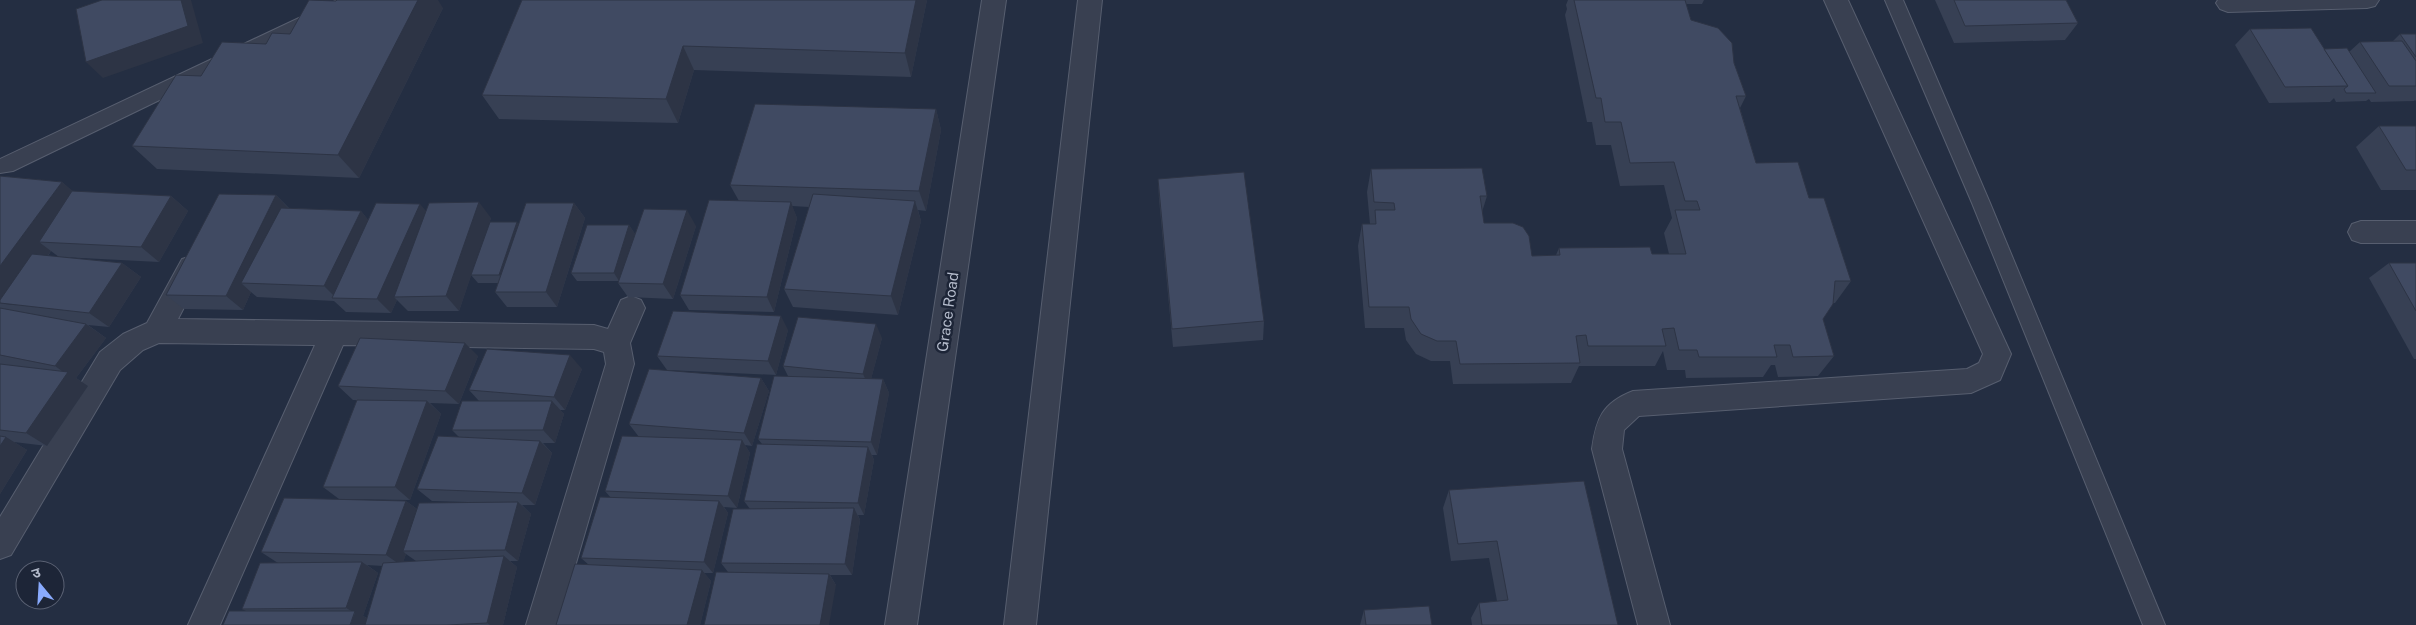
<svg xmlns="http://www.w3.org/2000/svg" width="2416" height="625" viewBox="0 0 2416 625" font-family="'Public Sans','Noto Sans Devanagari',sans-serif">
	<style>
		.lines { fill: none; stroke-linecap: round; stroke-linejoin: round }
		.lane-casing { stroke: #575e6f; stroke-width: 2 }
		.street-casing { stroke: #575e6f; stroke-width: 2 }
		.lane { fill: #394051; fill-rule: evenodd }
		.street { fill: #394051; fill-rule: evenodd }
		.wall { fill: #374054; fill-rule: evenodd }
		.shaded-wall { fill: #2d3445 }
		.building { fill: #404a62; stroke: #2d3445 }
		.labels { text-anchor: middle; stroke-width: 5; stroke-linejoin: round; paint-order: stroke }
		.street-label { font-size: 15px; fill: #b5bccc; stroke: #1d2537 }
	</style>
	<rect width="100%" height="100%" fill="#242e42"/>
	<g class="lines">
		<g class="lane-casing">
			<g id="lane">
				<polygon points="337,0 361,0 358,4 13,171 0,173 0,159"/>
				<polygon points="1885,0 1903,0 1990,203 2165,625 2143,625 1972,203"/>
			</g>
		</g>
		<g class="street-casing">
			<g id="street">
				<polygon points="982,0 1006,0 917,625 885,625"/>
				<polygon points="1078,0 1102,0 1036,625 1004,625"/>
				<path d="M 1824,0 L 1848,0 L 2011,354 L 2000,380 L 1971,393 L 1639,416 L 1624,430 L 1622,449 L 1670,625 L 1638,625 L 1592,449 C 1596,419 1602,403 1633,391 L 1967,369 L 1979,363 L 1983,354 Z"/>
				<polygon points="2218,0 2379,0 2375,6 2367,8 2228,12 2220,9 2216,3"/>
				<polygon points="2361,221 2416,221 2416,243 2361,243 2352,240 2348,232 2352,224"/>
				<polygon points="192,256 202,259 205,267 178,319 594,325 608,329 621,300 631,296 641,300 645,308 630,343 634,364 558,625 526,625 606,364 604,352 594,349 343,345 220,625 188,625 315,345 159,343 143,350 120,370 11,555 0,559 0,517 100,352 123,334 147,323 182,259"/>
			</g>
		</g>
		<use href="#lane" class="lane"/>
		<use href="#street" class="street"/>
	</g>
	<g class="wall">
		<polygon points="522,0 927,0 911,77 694,70 678,123 499,119 482,95"/>
		<polygon points="1568,0 1704,0 1702,4 1686,4 1691,20 1734,63 1746,96 1740,108 1756,163 1809,198 1851,281 1835,303 1833,303 1823,319 1834,356 1818,376 1778,377 1775,365 1771,365 1763,377 1686,378 1685,370 1667,370 1663,351 1655,366 1579,366 1571,383 1453,384 1450,361 1431,361 1416,354 1406,340 1404,328 1365,328 1358,246 1362,224 1370,224 1367,192 1371,169 1487,196 1482,212 1484,223 1532,256 1556,255 1559,248 1652,254 1669,254 1664,233 1672,218 1664,185 1620,186 1611,145 1596,145 1592,122 1587,122 1565,15 1567,9 1566,5"/>
		<polygon points="1935,0 2066,0 2078,23 2065,40 1954,43"/>
		<polygon points="443,8 359,178 157,169 132,146 201,76 266,44"/>
		<polygon points="2250,29 2324,49 2349,52 2360,42 2393,41 2400,34 2416,34 2416,101 2415,100 2414,101 2371,102 2369,99 2366,101 2336,102 2334,98 2330,102 2269,103 2235,45"/>
		<polygon points="936,109 941,130 926,211 918,210 921,221 898,315 793,307 784,289 809,207 792,206 797,218 774,312 689,310 680,295 739,201 730,185"/>
		<polygon points="2379,126 2416,126 2416,190 2381,190 2356,147"/>
		<path d="M 0,176 L 62,182 L 73,192 L 171,196 L 188,211 L 159,262 L 62,257 L 122,263 L 141,277 L 109,327 L 88,325 L 106,338 L 76,378 L 88,386 L 47,446 L 14,442 L 27,450 L 0,494 ZM 51,251 L 59,257 L 48,256 Z"/>
		<polygon points="1158,179 1264,321 1263,340 1173,347 1159,199"/>
		<polygon points="276,195 289,208 361,211 368,220 426,211 491,218 476,260 518,224 574,203 585,218 557,307 507,307 495,292 498,283 478,283 471,275 459,311 408,311 397,300 391,313 346,312 334,301 257,297 251,292 243,310 184,309 166,295"/>
		<polygon points="629,225 635,234 629,253 696,226 673,299 628,297 618,283 619,281 577,281 571,273"/>
		<polygon points="2389,263 2416,263 2416,359 2414,359 2369,278"/>
		<polygon points="788,330 776,375 667,370 657,356"/>
		<polygon points="882,338 871,379 883,379 889,393 877,455 872,455 874,460 864,515 858,515 860,520 852,575 830,575 836,585 728,572 721,563 750,509 744,501 762,444 758,439 788,376 783,366"/>
		<polygon points="478,356 459,404 430,403 441,414 410,500 339,499 323,487 375,401 353,400 338,386"/>
		<path d="M 582,369 L 565,410 L 560,410 L 564,414 L 555,443 L 543,443 L 552,453 L 535,505 L 522,505 L 531,514 L 518,561 L 510,561 L 517,567 L 503,625 L 223,625 L 246,611 L 242,609 L 278,563 L 261,552 L 406,501 L 417,509 L 467,502 L 432,501 L 417,489 L 459,437 L 452,430 L 479,401 L 469,390 ZM 406,554 L 416,561 L 403,562 ZM 367,565 L 383,566 L 367,618 L 363,616 L 378,573 Z"/>
		<polygon points="761,378 769,391 752,446 745,445 750,453 737,508 724,507 728,513 713,573 704,573 711,581 700,625 556,625 589,565 581,558 611,498 605,491 639,437 629,424"/>
		<polygon points="1449,490 1618,625 1472,625 1471,618 1479,603 1497,601 1489,558 1451,561 1443,508"/>
		<polygon points="1364,610 1432,625 1360,625"/>
	</g>
	<g class="shaded-wall">
		<polygon points="181,0 191,0 203,43 103,78 86,62"/>
		<polygon points="418,0 438,0 443,8 359,178 338,155"/>
		<polygon points="916,0 927,0 911,77 905,53"/>
		<polygon points="683,46 694,70 678,123 666,99"/>
		<polygon points="936,109 941,130 926,211 919,191"/>
		<polygon points="62,182 86,202 39,242 51,251 12,305 0,303 0,266"/>
		<polygon points="276,195 291,211 241,283 251,292 243,310 226,296"/>
		<polygon points="171,196 188,211 159,262 141,247"/>
		<polygon points="915,201 921,221 898,315 891,296"/>
		<polygon points="479,202 491,218 459,311 446,296"/>
		<polygon points="791,202 797,218 774,312 767,297"/>
		<polygon points="574,203 585,218 557,307 546,292"/>
		<polygon points="420,204 433,219 394,297 397,300 391,313 377,299"/>
		<polygon points="687,210 696,226 673,299 663,284"/>
		<polygon points="361,211 374,227 336,298 324,286"/>
		<polygon points="517,222 523,231 505,283 499,275"/>
		<polygon points="629,225 635,234 619,281 614,273"/>
		<polygon points="122,263 141,277 109,327 89,313"/>
		<polygon points="781,316 788,330 776,375 768,361"/>
		<polygon points="86,324 106,338 76,378 88,386 47,446 26,433 66,374 55,366"/>
		<polygon points="876,324 882,338 869,387 863,374"/>
		<polygon points="465,343 478,356 459,404 445,391"/>
		<polygon points="570,355 582,369 565,410 554,397"/>
		<polygon points="761,378 769,391 752,446 744,433"/>
		<polygon points="883,379 889,393 877,455 871,442"/>
		<polygon points="427,401 441,414 410,500 395,487"/>
		<polygon points="552,401 564,414 555,443 543,430"/>
		<polygon points="6,437 27,450 0,494 0,446"/>
		<polygon points="742,440 750,453 737,508 728,496"/>
		<polygon points="540,441 552,453 535,505 522,493"/>
		<polygon points="868,447 874,460 864,515 858,503"/>
		<polygon points="406,501 421,512 403,551 406,554 402,566 386,555"/>
		<polygon points="719,501 728,513 713,573 704,562"/>
		<polygon points="518,502 531,514 518,561 505,550"/>
		<polygon points="854,508 860,520 852,575 845,564"/>
		<polygon points="504,556 517,567 503,625 490,625 487,623"/>
		<polygon points="362,562 378,573 363,616 372,621 371,625 350,625 355,613 346,608"/>
		<polygon points="702,570 711,581 700,625 687,625"/>
		<polygon points="829,574 836,585 829,625 820,625"/>
	</g>
	<g class="building">
		<polygon points="102,0 181,0 188,26 86,62 76,9"/>
		<polygon points="309,0 336,1 337,0 418,0 338,155 132,146 176,75 201,76 222,42 266,44 272,33 290,34"/>
		<polygon points="522,0 916,0 905,53 683,46 666,99 482,95"/>
		<polygon points="1574,0 1685,0 1691,20 1718,28 1732,43 1734,63 1746,96 1736,96 1756,163 1798,162 1809,198 1824,198 1851,281 1835,281 1833,304 1823,319 1834,356 1793,357 1790,345 1774,345 1777,357 1699,357 1697,350 1679,350 1674,328 1662,329 1666,346 1588,346 1586,335 1576,336 1580,363 1460,364 1456,341 1437,341 1421,334 1411,319 1409,307 1369,307 1362,224 1376,224 1375,210 1395,210 1394,203 1374,202 1371,169 1482,168 1487,196 1480,196 1484,223 1513,223 1523,227 1529,236 1532,256 1560,255 1559,248 1650,247 1652,254 1686,254 1675,210 1700,210 1697,201 1685,201 1674,162 1630,163 1621,122 1605,122 1601,98 1596,98"/>
		<polygon points="1954,0 2066,0 2078,23 1965,26"/>
		<polygon points="2311,28 2348,86 2285,87 2250,29"/>
		<polygon points="2400,34 2416,34 2416,57"/>
		<polygon points="2402,41 2416,61 2416,86 2389,86 2360,42"/>
		<polygon points="2347,48 2376,93 2346,93 2344,89 2348,86 2324,49"/>
		<polygon points="755,104 936,109 919,191 730,185"/>
		<polygon points="2379,126 2416,126 2416,170 2406,170"/>
		<polygon points="1244,172 1264,321 1172,329 1158,179"/>
		<polygon points="0,176 62,182 0,266"/>
		<polygon points="72,191 171,196 141,247 39,242"/>
		<polygon points="219,194 276,195 226,296 166,295"/>
		<polygon points="813,194 915,201 891,296 784,289"/>
		<polygon points="709,200 791,202 767,297 680,295"/>
		<polygon points="479,202 446,296 394,297 429,203"/>
		<polygon points="376,203 420,204 377,299 332,298"/>
		<polygon points="526,203 574,203 546,292 495,292"/>
		<polygon points="281,208 361,211 324,286 241,283"/>
		<polygon points="644,209 687,210 663,284 618,283"/>
		<polygon points="490,222 517,222 499,275 471,275"/>
		<polygon points="587,225 629,225 614,273 571,273"/>
		<polygon points="32,254 122,263 89,313 0,303 0,300"/>
		<polygon points="2389,263 2416,263 2416,311"/>
		<polygon points="0,308 86,324 55,366 0,355"/>
		<polygon points="673,311 781,316 768,361 657,356"/>
		<polygon points="798,317 876,324 863,374 783,366"/>
		<polygon points="360,338 465,343 445,391 338,386"/>
		<polygon points="487,349 570,355 554,397 469,390"/>
		<polygon points="0,364 68,372 26,433 0,430"/>
		<polygon points="649,369 761,378 744,433 629,424"/>
		<polygon points="774,376 883,379 871,442 758,439"/>
		<polygon points="357,400 427,401 395,487 323,487"/>
		<polygon points="462,401 552,401 543,430 452,430"/>
		<polygon points="0,436 6,437 0,446"/>
		<polygon points="438,436 540,441 522,493 417,489"/>
		<polygon points="622,436 742,440 728,496 605,491"/>
		<polygon points="757,444 868,447 858,503 744,501"/>
		<polygon points="1584,481 1618,625 1482,625 1479,603 1508,600 1497,541 1458,544 1449,490"/>
		<polygon points="600,497 719,501 704,562 581,558"/>
		<polygon points="284,498 406,501 386,555 261,552"/>
		<polygon points="518,502 505,550 403,551 419,503"/>
		<polygon points="854,508 845,564 721,563 733,509"/>
		<polygon points="504,556 487,623 447,625 365,625 383,563"/>
		<polygon points="362,562 346,608 242,609 260,563"/>
		<polygon points="575,564 702,570 687,625 556,625"/>
		<polygon points="716,572 829,574 820,625 704,625"/>
		<polygon points="1429,606 1432,625 1366,625 1364,610"/>
		<polygon points="229,611 355,611 350,625 223,625"/>
	</g>
	<g class="labels">
		<g class="street-label">
			<text transform="translate(948 312) rotate(-82)" y="5">Grace Road</text>
		</g>
	</g>
	<g transform="translate(40 585) rotate(342)"><circle r="24" fill="#1d2537" stroke="#5a6173"/>
	<path d="M0-4L9 19L0 12L-9 19Z" fill="#89aafd"/>
	<text y="-8" font-size="14" font-weight="bold" text-anchor="middle" fill="#b5bccc">उ</text>
	</g>
</svg>
